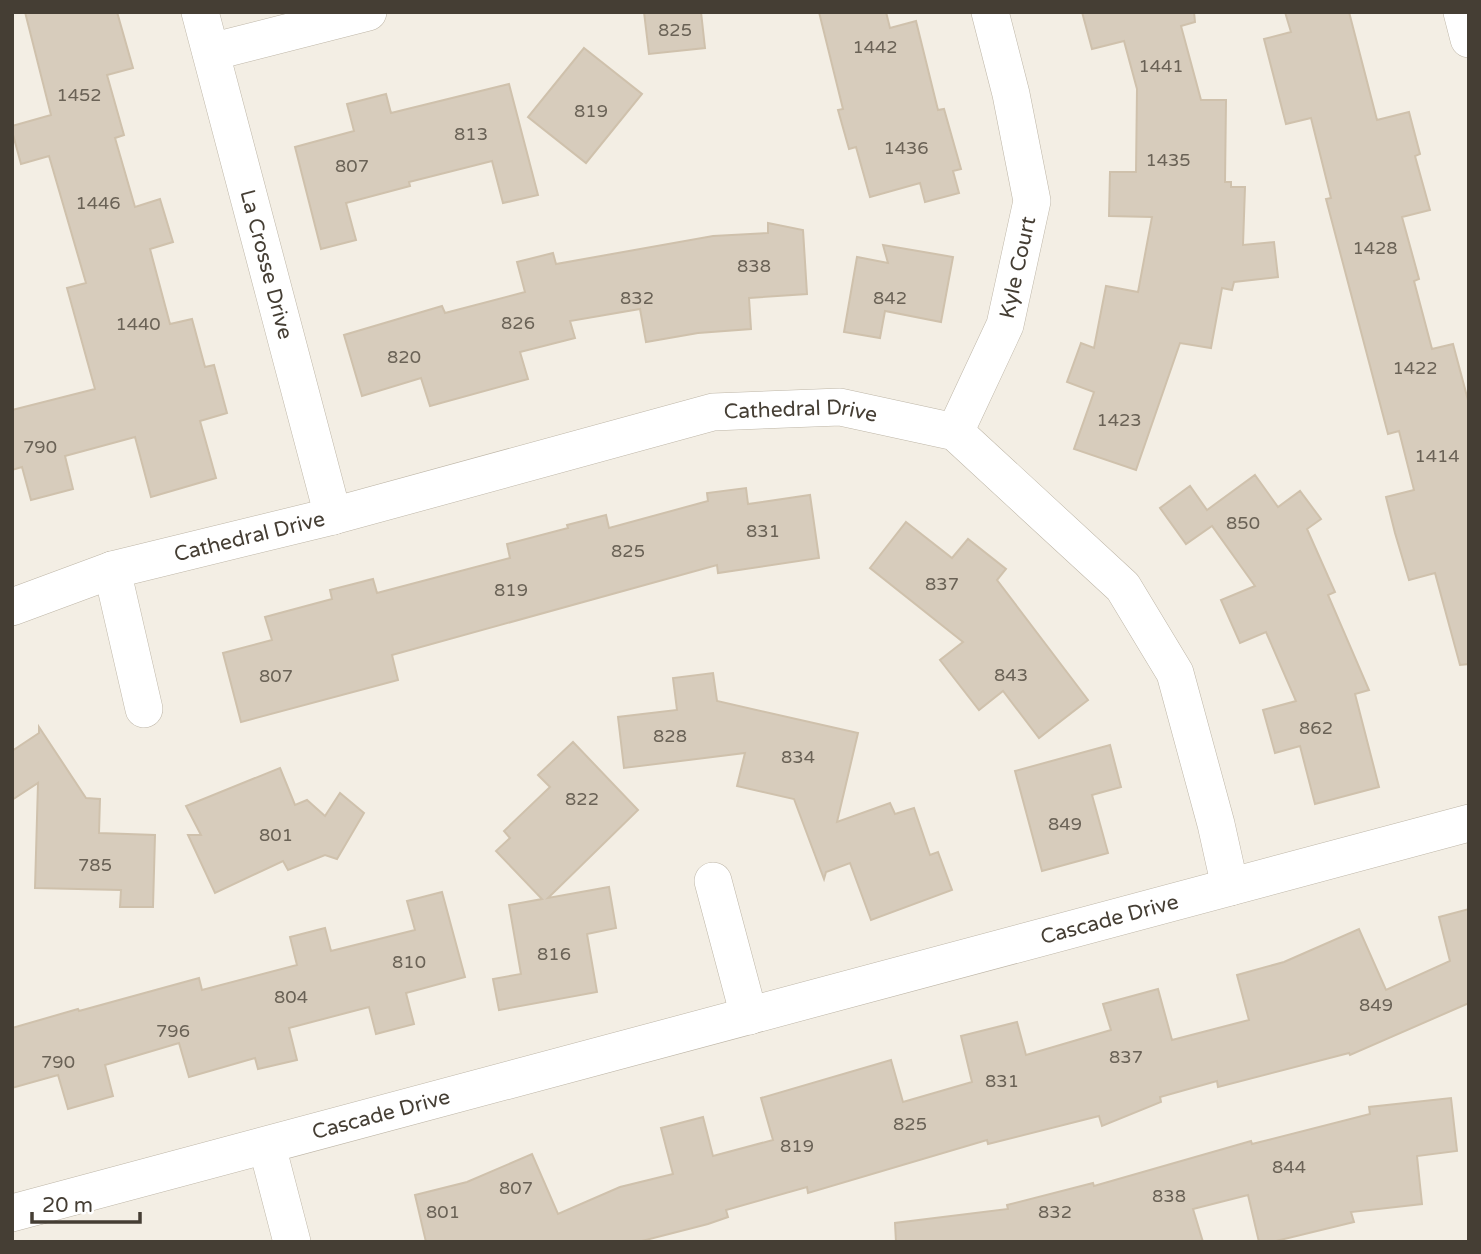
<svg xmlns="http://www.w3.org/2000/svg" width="1481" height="1254" viewBox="0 0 1481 1254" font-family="'Varela Round',sans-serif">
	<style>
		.building { fill: #d7ccbc; stroke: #cfc1ac; stroke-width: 2 }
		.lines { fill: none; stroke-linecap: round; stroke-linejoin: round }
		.minor-casing { stroke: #beb6a7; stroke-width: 38 }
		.minor { stroke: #fff; stroke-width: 37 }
		.labels { text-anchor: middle; stroke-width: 5; stroke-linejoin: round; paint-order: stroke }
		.number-label { font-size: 18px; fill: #6a6256 }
		.street-label { font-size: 21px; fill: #453e34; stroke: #fff }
	</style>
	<rect width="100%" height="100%" fill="#f3eee4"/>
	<g class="building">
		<polygon points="25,12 117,12 133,68 107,75 124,135 115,138 135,207 160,199 173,242 150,249 170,324 192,319 205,367 214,365 227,413 200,421 216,478 151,497 135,437 65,456 73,489 31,500 22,467 12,470 12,410 95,389 67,288 86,283 49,156 21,164 12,131 12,126 51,115"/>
		<polygon points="644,12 701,12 705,48 649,54"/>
		<polygon points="819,12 886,12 890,28 916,21 938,110 944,109 961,169 953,171 959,193 925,202 920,183 870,197 856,147 849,149 838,110 843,109"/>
		<polygon points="1082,12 1194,12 1195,22 1181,26 1201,100 1226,100 1225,182 1231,182 1231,187 1245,187 1243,245 1274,242 1278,277 1234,282 1232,290 1222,288 1211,348 1180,343 1136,470 1074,449 1094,392 1067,382 1081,343 1094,348 1106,286 1138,292 1152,217 1109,216 1110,172 1136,172 1137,89 1124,41 1092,49"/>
		<polygon points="1285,12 1349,12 1377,120 1409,112 1420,154 1415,156 1430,210 1402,217 1419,279 1414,281 1432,349 1453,344 1469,404 1469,664 1460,665 1435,573 1409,580 1395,533 1386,497 1414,490 1399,431 1388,434 1326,199 1331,198 1311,118 1286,124 1264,39 1291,32"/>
		<polygon points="584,48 642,94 586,163 528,117"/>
		<polygon points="509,84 538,195 503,203 492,161 409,182 410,186 346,203 356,240 321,249 295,147 354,131 347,104 386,94 391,113"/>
		<polygon points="768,223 803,230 807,294 749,298 751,329 698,333 646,342 640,309 570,321 575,338 520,352 528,379 430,406 421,378 362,396 344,335 442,306 445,313 525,292 517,262 553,253 556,264 713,236 768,233"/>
		<polygon points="883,245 953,257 941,322 885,311 880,338 844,332 857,257 888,263"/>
		<polygon points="1255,475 1278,507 1300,491 1321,519 1307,529 1335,592 1328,595 1369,690 1355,694 1379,787 1315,804 1300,746 1275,753 1263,710 1296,701 1266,632 1240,643 1221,600 1255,586 1212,526 1186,544 1160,508 1190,486 1207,510"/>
		<polygon points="746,488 748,504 810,495 819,558 718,573 717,565 392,655 398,680 241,722 223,653 272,640 265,617 332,599 330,590 373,579 377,593 510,558 507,544 568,528 567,525 606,515 609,528 708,501 707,493"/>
		<polygon points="906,522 952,558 968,539 1006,569 997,580 1088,700 1039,738 1003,691 979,710 940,660 963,642 870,568"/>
		<polygon points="713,673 717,701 858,733 837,822 890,803 895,814 914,808 930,855 938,852 952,890 871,920 850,863 826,872 824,879 794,799 737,786 745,753 624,768 618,717 677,710 673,678"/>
		<polygon points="39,727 86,798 100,799 99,833 155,835 153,907 120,907 121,890 35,888 38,783 12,800 12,751 39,733"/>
		<polygon points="573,742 638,810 548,898 609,887 616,928 587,934 597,992 499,1010 493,979 521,974 509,905 542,899 496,851 510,838 504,831 550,787 538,775"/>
		<polygon points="1110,745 1121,787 1092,795 1108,853 1042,871 1015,771"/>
		<polygon points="280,768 295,805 307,800 325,816 340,793 364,813 337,859 325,855 288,870 283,861 215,893 188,835 201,835 186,806"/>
		<polygon points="442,892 465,977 406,993 414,1024 376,1034 369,1007 289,1028 297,1060 258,1069 255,1058 189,1077 179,1043 105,1065 113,1096 68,1109 58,1075 12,1088 12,1028 78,1009 79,1011 199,978 202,990 297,965 290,937 325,928 331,951 415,930 407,901"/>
		<polygon points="1469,909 1469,1003 1350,1055 1349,1053 1218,1087 1217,1081 1160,1097 1161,1102 1102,1126 1099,1116 988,1144 987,1140 808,1193 807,1187 726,1210 728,1217 708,1224 638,1242 426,1242 415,1195 467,1182 532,1154 558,1214 620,1187 673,1174 661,1128 703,1117 713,1156 773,1140 761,1098 891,1060 903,1102 972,1082 961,1036 1017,1022 1026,1055 1111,1030 1103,1004 1158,989 1172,1040 1249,1020 1237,975 1284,962 1359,929 1386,990 1450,961 1439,917"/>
		<polygon points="1451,1098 1457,1151 1417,1156 1422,1204 1351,1212 1354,1222 1272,1242 1259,1242 1248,1195 1193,1209 1203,1242 896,1242 895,1223 1008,1209 1007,1205 1093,1183 1094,1186 1251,1141 1252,1144 1370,1114 1369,1107"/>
	</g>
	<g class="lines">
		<g class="minor-casing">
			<g id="minor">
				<path id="s1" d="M 200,12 L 333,516"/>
				<polyline points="1462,12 1469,39"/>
				<polyline points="211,52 368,12"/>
				<path id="s2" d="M 955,432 L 1005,325 L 1032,201 L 1011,94 L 990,12"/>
				<polyline points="112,570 144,709"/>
				<path id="s3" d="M 12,607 L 112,570 L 333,516 L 713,412 L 840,407 L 955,432 L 1123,587 L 1175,673 L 1216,824 L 1230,887"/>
				<polyline points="713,881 749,1016"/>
				<polyline points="267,1146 292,1242"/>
				<path id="s4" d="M 12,1213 L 1469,823"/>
			</g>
		</g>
		<use href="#minor" class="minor"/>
	</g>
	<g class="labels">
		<g class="number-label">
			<text x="675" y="36">825</text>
			<text x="875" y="53">1442</text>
			<text x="1161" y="72">1441</text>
			<text x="79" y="101">1452</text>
			<text x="591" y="117">819</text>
			<text x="471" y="140">813</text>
			<text x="906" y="154">1436</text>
			<text x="1168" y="166">1435</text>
			<text x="352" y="172">807</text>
			<text x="98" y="209">1446</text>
			<text x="1375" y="254">1428</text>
			<text x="754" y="272">838</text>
			<text x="637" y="304">832</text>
			<text x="890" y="304">842</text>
			<text x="518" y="329">826</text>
			<text x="138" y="330">1440</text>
			<text x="404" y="363">820</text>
			<text x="1415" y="374">1422</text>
			<text x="1119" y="426">1423</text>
			<text x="40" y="453">790</text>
			<text x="1437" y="462">1414</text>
			<text x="1243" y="529">850</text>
			<text x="763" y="537">831</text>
			<text x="628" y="557">825</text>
			<text x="942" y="590">837</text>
			<text x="511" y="596">819</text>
			<text x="1011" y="681">843</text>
			<text x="276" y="682">807</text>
			<text x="1316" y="734">862</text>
			<text x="670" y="742">828</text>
			<text x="798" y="763">834</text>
			<text x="582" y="805">822</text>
			<text x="1065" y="830">849</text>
			<text x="276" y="841">801</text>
			<text x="95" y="871">785</text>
			<text x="554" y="960">816</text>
			<text x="409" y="968">810</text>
			<text x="291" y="1003">804</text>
			<text x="1376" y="1011">849</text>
			<text x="173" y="1037">796</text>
			<text x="1126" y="1063">837</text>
			<text x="58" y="1068">790</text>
			<text x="1002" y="1087">831</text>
			<text x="910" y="1130">825</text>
			<text x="797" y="1152">819</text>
			<text x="1289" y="1173">844</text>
			<text x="516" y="1194">807</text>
			<text x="1169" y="1202">838</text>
			<text x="443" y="1218">801</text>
			<text x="1055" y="1218">832</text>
		</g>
		<g class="street-label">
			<text dy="7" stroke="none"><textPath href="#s1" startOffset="261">La Crosse Drive</textPath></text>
			<text dy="7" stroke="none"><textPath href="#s2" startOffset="177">Kyle Court</textPath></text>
			<text dy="7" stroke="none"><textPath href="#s3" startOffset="816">Cathedral Drive</textPath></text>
			<text dy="7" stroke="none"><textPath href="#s3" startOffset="248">Cathedral Drive</textPath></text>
			<text dy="7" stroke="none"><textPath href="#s4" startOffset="1136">Cascade Drive</textPath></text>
			<text dy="7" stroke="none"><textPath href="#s4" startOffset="382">Cascade Drive</textPath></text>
		</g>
	</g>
	<rect width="1481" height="1254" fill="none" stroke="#453e34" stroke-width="28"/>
	<path d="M32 1212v10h108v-10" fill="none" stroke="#453e34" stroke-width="3.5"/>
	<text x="42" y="1212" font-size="21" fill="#453e34" stroke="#ffffff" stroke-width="5" paint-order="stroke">20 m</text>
</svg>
